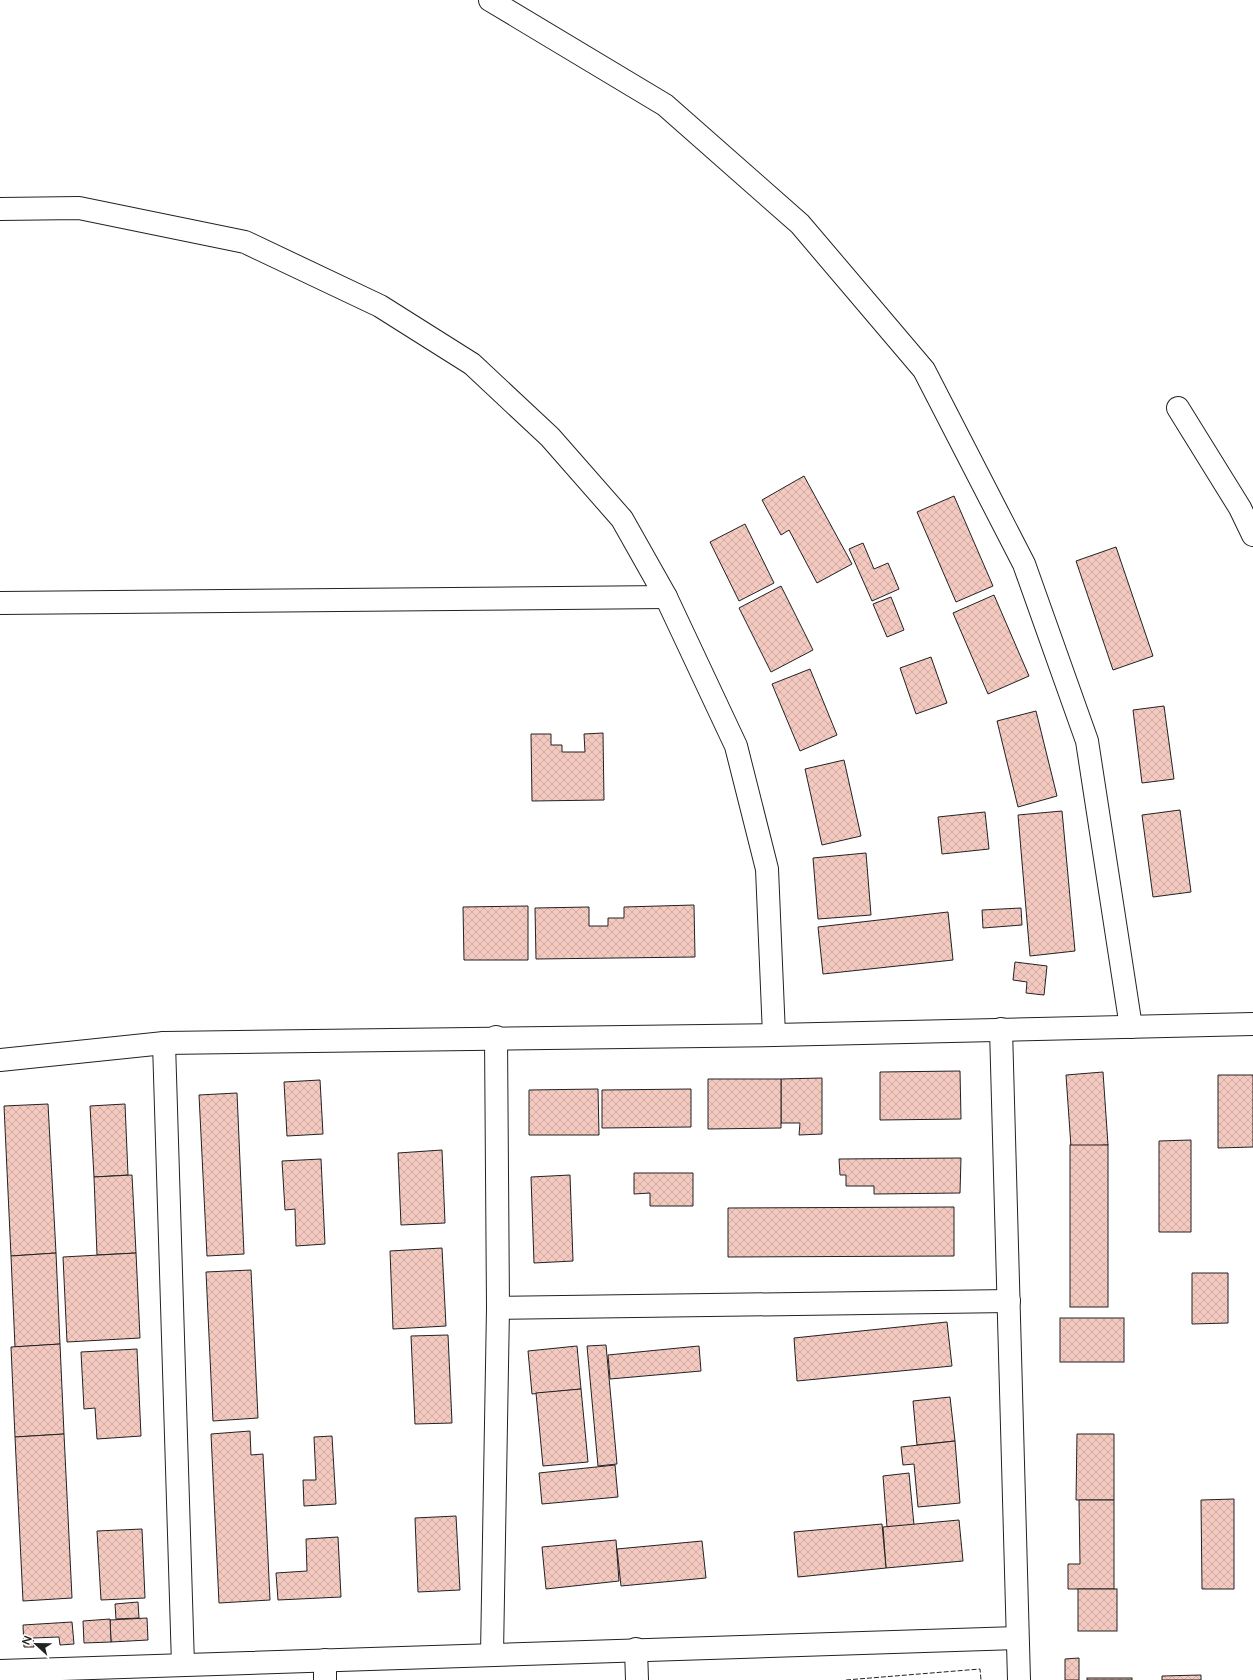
<svg xmlns="http://www.w3.org/2000/svg" width="1253" height="1680" viewBox="0 0 1253 1680" font-family="'Varela Round',sans-serif">
	<style>
		.building { fill: url(#building-cross-hatch); stroke: #222 }
		.lines { fill: none; stroke-linecap: round; stroke-linejoin: round }
		.minor-casing { stroke: #222; stroke-width: 24 }
		.minor { stroke: #fff; stroke-width: 22 }
		.fence { stroke: #222; stroke-width: 1; stroke-dasharray: 5 2; stroke-linecap: butt }
	</style>
	<defs>
		<pattern id="building-cross-hatch" width="8" height="8" patternUnits="userSpaceOnUse"><rect width="8" height="8" fill="#f3c9c0"/><path d="M0 0l8 8M0 8l8-8" fill="none" stroke="#d0aca5"/></pattern>
	</defs>
	<rect width="100%" height="100%" fill="#fff"/>
	<g class="building">
		<polygon points="804,476 852,564 817,583 789,530 781,535 762,500"/>
		<polygon points="954,496 993,586 956,602 917,512"/>
		<polygon points="745,524 774,583 739,601 710,542"/>
		<polygon points="863,543 874,569 888,563 899,589 872,601 849,549"/>
		<polygon points="1116,547 1153,656 1113,670 1076,561"/>
		<polygon points="781,586 813,650 771,672 739,608"/>
		<polygon points="994,595 1029,676 988,694 953,613"/>
		<polygon points="891,597 904,630 887,637 873,604"/>
		<polygon points="931,657 947,703 916,714 900,668"/>
		<polygon points="810,669 837,735 800,751 772,684"/>
		<polygon points="1164,706 1174,779 1142,783 1133,710"/>
		<polygon points="1036,711 1057,796 1018,807 997,721"/>
		<polygon points="603,733 604,800 532,801 531,734 551,734 551,745 562,745 562,752 585,752 584,734"/>
		<polygon points="844,760 861,836 822,845 805,769"/>
		<polygon points="1180,810 1191,892 1153,897 1142,815"/>
		<polygon points="1062,811 1075,951 1030,956 1018,815"/>
		<polygon points="985,812 989,849 942,854 938,817"/>
		<polygon points="866,853 871,915 818,919 813,858"/>
		<polygon points="694,905 695,957 536,959 535,908 589,907 589,926 608,926 608,918 624,918 624,907"/>
		<polygon points="528,906 528,960 464,960 463,907"/>
		<polygon points="1021,908 1022,925 983,928 982,910"/>
		<polygon points="948,912 953,960 823,974 818,927"/>
		<polygon points="1015,962 1047,966 1044,995 1026,993 1027,982 1013,980"/>
		<polygon points="960,1071 961,1119 880,1120 880,1072"/>
		<polygon points="1103,1072 1108,1145 1071,1147 1066,1075"/>
		<polygon points="1218,1075 1253,1075 1253,1147 1218,1148"/>
		<polygon points="822,1078 822,1134 799,1135 800,1123 781,1123 781,1079"/>
		<polygon points="708,1079 781,1079 781,1128 708,1129"/>
		<polygon points="320,1080 323,1134 287,1136 284,1082"/>
		<polygon points="598,1089 599,1135 529,1135 529,1090"/>
		<polygon points="691,1089 691,1127 602,1128 602,1090"/>
		<polygon points="237,1093 244,1254 207,1256 199,1095"/>
		<polygon points="48,1104 56,1253 11,1256 4,1106"/>
		<polygon points="125,1104 128,1175 94,1177 90,1106"/>
		<polygon points="1191,1140 1191,1232 1159,1232 1159,1141"/>
		<rect x="1070" y="1145" width="38" height="162"/>
		<polygon points="442,1150 445,1223 401,1225 398,1153"/>
		<polygon points="961,1158 960,1193 874,1194 874,1186 846,1186 846,1175 840,1175 839,1159"/>
		<polygon points="321,1159 325,1244 296,1246 295,1209 285,1210 282,1161"/>
		<polygon points="634,1173 693,1173 693,1206 650,1206 650,1193 634,1194"/>
		<polygon points="132,1175 136,1253 97,1255 94,1177"/>
		<polygon points="570,1175 573,1261 534,1263 531,1177"/>
		<polygon points="954,1207 954,1256 728,1257 728,1208"/>
		<polygon points="442,1248 446,1326 393,1329 390,1251"/>
		<polygon points="56,1253 60,1344 15,1347 11,1256"/>
		<polygon points="136,1253 140,1338 67,1342 63,1257"/>
		<polygon points="251,1270 258,1418 213,1421 206,1272"/>
		<polygon points="1192,1273 1228,1273 1228,1323 1192,1324"/>
		<rect x="1060" y="1318" width="64" height="44"/>
		<polygon points="947,1322 952,1366 797,1381 794,1338"/>
		<polygon points="448,1335 452,1423 415,1424 411,1336"/>
		<polygon points="60,1344 64,1434 15,1437 11,1347"/>
		<polygon points="606,1345 617,1464 598,1466 587,1346"/>
		<polygon points="577,1346 581,1389 532,1394 528,1351"/>
		<polygon points="699,1346 701,1371 610,1379 608,1355"/>
		<polygon points="137,1349 141,1436 97,1439 95,1408 84,1409 81,1352"/>
		<polygon points="581,1389 588,1462 543,1466 536,1393"/>
		<polygon points="950,1397 955,1441 917,1445 913,1401"/>
		<polygon points="250,1431 251,1455 263,1454 270,1600 219,1603 211,1434"/>
		<polygon points="64,1434 72,1598 23,1601 15,1437"/>
		<polygon points="1077,1434 1114,1434 1114,1500 1076,1500"/>
		<polygon points="332,1436 336,1504 304,1506 303,1480 316,1480 314,1437"/>
		<polygon points="955,1441 960,1503 918,1507 914,1464 903,1465 901,1447"/>
		<polygon points="615,1465 618,1497 542,1504 539,1473"/>
		<polygon points="909,1473 914,1525 887,1527 883,1476"/>
		<polygon points="1234,1499 1234,1589 1202,1589 1201,1500"/>
		<polygon points="1079,1500 1114,1500 1114,1589 1068,1589 1068,1564 1080,1564"/>
		<polygon points="456,1516 460,1590 418,1592 415,1518"/>
		<polygon points="959,1520 963,1561 886,1568 883,1527"/>
		<polygon points="882,1524 886,1568 798,1577 794,1532"/>
		<polygon points="142,1529 145,1598 101,1600 97,1531"/>
		<polygon points="338,1537 341,1597 278,1600 276,1573 307,1571 306,1539"/>
		<polygon points="616,1540 619,1581 546,1589 542,1547"/>
		<polygon points="702,1541 706,1578 621,1586 617,1549"/>
		<rect x="1078" y="1589" width="39" height="42"/>
		<polygon points="138,1602 139,1618 116,1619 115,1604"/>
		<polygon points="147,1618 148,1640 111,1642 110,1620"/>
		<polygon points="110,1619 111,1642 84,1643 83,1621"/>
		<polygon points="72,1622 74,1644 60,1645 59,1637 33,1638 34,1647 24,1647 23,1625"/>
		<polygon points="1079,1658 1079,1680 1065,1680 1065,1659"/>
		<polygon points="1201,1675 1201,1680 1162,1680 1162,1676"/>
		<rect x="1087" y="1678" width="45" height="2"/>
	</g>
	<g class="lines">
		<g class="minor-casing">
			<g id="minor">
				<polyline points="490,0 665,105 800,224 924,370 1024,564 1087,741 1131,1027"/>
				<polyline points="0,209 79,208 245,242 380,306 472,364 550,437 622,519 666,597 736,746 767,869 774,1035"/>
				<polyline points="1178,408 1240,508 1253,535"/>
				<polyline points="0,603 666,597"/>
				<polyline points="1001,1029 1019,1680"/>
				<polyline points="164,1043 183,1665"/>
				<polyline points="0,1060 164,1043 774,1035 1253,1024"/>
				<polyline points="498,1308 1009,1301"/>
				<polyline points="636,1649 637,1680"/>
				<polyline points="492,1654 498,1308 496,1037"/>
				<polyline points="325,1660 325,1680"/>
				<polyline points="0,1671 1017,1638"/>
			</g>
		</g>
		<use href="#minor" class="minor"/>
		<polyline class="fence" points="846,1680 980,1669 981,1680"/>
	</g>
	<g transform="translate(36 1644) rotate(292)" stroke="#ffffff" stroke-width="3" paint-order="stroke">
	<path d="M0-3L7 15L0 10L-7 15Z" fill="#222222"/>
	<text y="-6" font-size="11" font-weight="bold" text-anchor="middle" fill="#222222">N</text>
	</g>
</svg>
